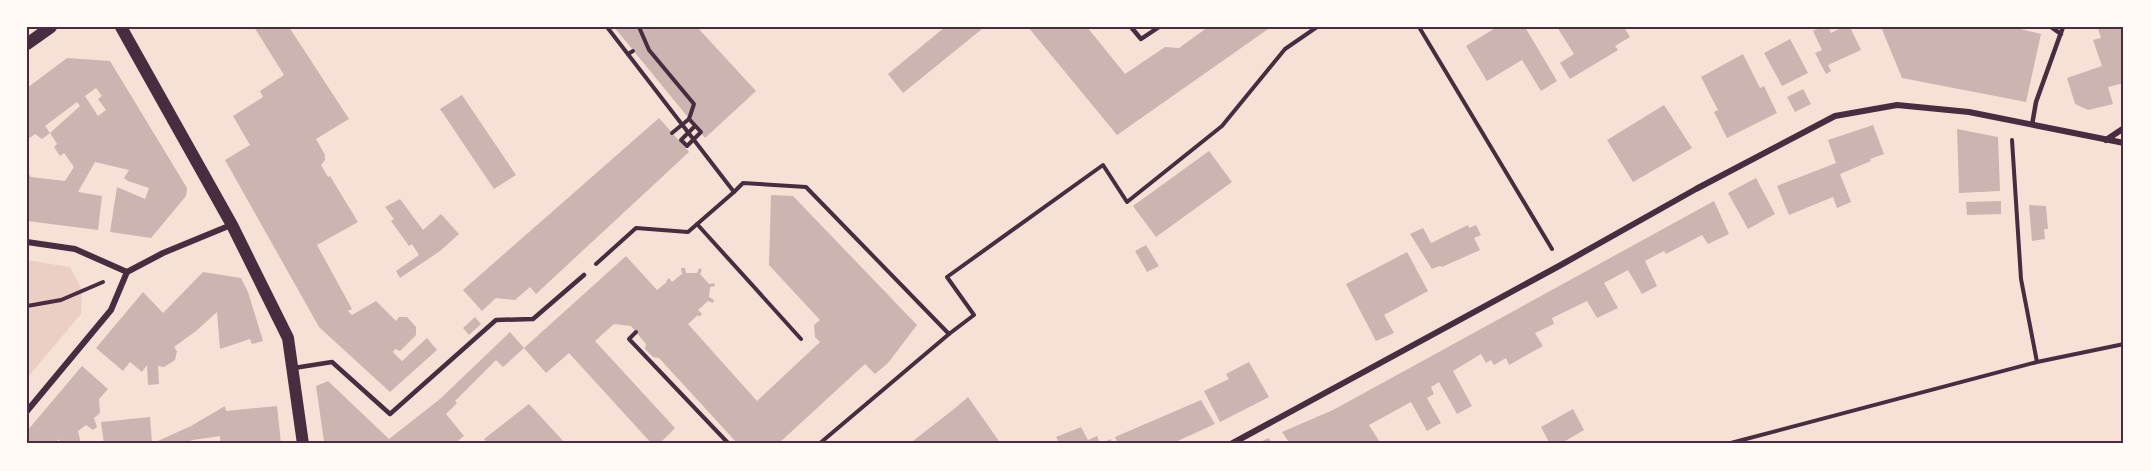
<svg xmlns="http://www.w3.org/2000/svg" width="2151" height="471" viewBox="0 0 2151 471" font-family="'PT Sans',sans-serif">
	<style>
		.green { fill: #ebcfc5 }
		.building { fill: #ccb4b1; fill-rule: evenodd }
		.lines { fill: none; stroke-linecap: round; stroke-linejoin: round }
		.path { stroke: #4a2c40; stroke-width: 4 }
		.service { stroke: #4a2c40; stroke-width: 4.5 }
		.minor { stroke: #4a2c40; stroke-width: 6 }
		.secondary { stroke: #4a2c40; stroke-width: 12 }
		.neatline { fill: none; stroke: #4a2c40; stroke-width: 2 }
	</style>
	<rect width="100%" height="100%" fill="#f7e1d7"/>
	<polygon class="green" points="27,260 70,267 82,290 81,314 27,378"/>
	<g class="building">
		<polygon points="254,27 289,27 349,119 316,139 325,155 325,160 321,165 328,177 330,176 358,222 317,245 352,309 348,311 352,315 376,301 396,321 399,317 407,317 416,327 416,335 400,351 395,349 393,352 402,361 427,338 437,350 390,392 319,327 225,160 250,145 233,116 263,97 260,91 284,75"/>
		<polygon points="614,27 697,27 756,91 705,138"/>
		<polygon points="945,27 980,27 982,29 903,93 888,74"/>
		<polygon points="1028,27 1087,27 1125,74 1165,47 1179,48 1208,27 1271,27 1117,135"/>
		<polygon points="1497,27 1525,27 1557,81 1541,91 1522,60 1487,81 1466,46"/>
		<polygon points="1557,27 1624,27 1630,37 1615,46 1618,50 1570,79 1560,63 1574,54"/>
		<polygon points="1822,27 1828,27 1831,33 1843,27 1850,27 1861,50 1828,65 1831,71 1826,74 1815,53 1822,50 1813,31"/>
		<polygon points="1881,27 2012,27 2041,34 2026,102 1902,78"/>
		<polygon points="2102,27 2124,27 2124,83 2108,87 2113,104 2088,110 2075,104 2067,78 2102,66 2093,40 2101,38 2098,28"/>
		<polygon points="1790,39 1808,73 1782,86 1764,53"/>
		<polygon points="1743,54 1760,88 1764,86 1777,113 1727,138 1714,112 1718,110 1701,77"/>
		<path d="M 67,58 L 110,61 L 187,188 L 186,196 L 151,238 L 110,232 L 117,187 L 145,199 L 149,188 L 128,181 L 124,178 L 129,170 L 95,162 L 78,192 L 102,196 L 98,230 L 27,221 L 27,172 L 31,177 L 65,181 L 74,167 L 64,153 L 60,156 L 54,147 L 57,144 L 50,133 L 80,106 L 77,102 L 45,126 L 50,133 L 42,139 L 35,134 L 27,140 L 27,88 ZM 96,88 L 102,96 L 98,99 L 106,110 L 98,116 L 85,96 Z"/>
		<polygon points="1803,89 1811,104 1795,112 1787,97"/>
		<polygon points="462,95 516,175 494,189 440,109"/>
		<polygon points="1664,105 1692,148 1633,182 1607,140"/>
		<polygon points="659,118 689,152 536,294 530,287 515,300 496,298 482,311 463,290"/>
		<polygon points="1873,125 1884,154 1870,159 1871,161 1840,174 1851,202 1837,208 1833,197 1789,215 1777,186 1836,163 1828,140"/>
		<polygon points="1957,129 1998,137 2000,191 1959,193"/>
		<polygon points="1209,151 1232,182 1156,237 1133,206"/>
		<polygon points="1756,178 1775,214 1748,229 1728,193"/>
		<polygon points="771,195 793,196 917,325 888,363 875,374 865,364 778,444 738,444 659,358 653,357 645,349 646,344 631,326 614,324 595,341 675,428 659,444 652,444 569,353 546,373 524,348 626,256 657,290 667,282 666,281 669,278 672,282 682,274 681,268 685,268 686,273 697,273 699,268 702,270 700,274 709,284 714,283 715,286 710,287 709,297 714,300 713,303 708,301 698,310 702,314 699,317 698,315 688,324 757,401 820,342 815,337 814,325 820,320 769,265"/>
		<polygon points="400,199 423,230 441,214 459,234 440,251 400,278 396,271 419,255 412,244 409,246 391,221 394,219 385,207"/>
		<polygon points="1714,201 1729,234 1708,244 1702,235 1666,254 1664,251 1645,261 1657,286 1642,294 1628,270 1604,283 1618,308 1597,318 1587,301 1552,318 1554,324 1535,333 1543,346 1509,365 1506,358 1494,365 1491,360 1486,363 1481,354 1453,371 1472,406 1457,414 1439,382 1431,387 1434,394 1427,398 1441,423 1427,431 1411,402 1369,425 1381,444 1290,444 1282,432 1333,410"/>
		<polygon points="2001,201 2001,214 1967,215 1966,202"/>
		<polygon points="2029,205 2046,206 2048,229 2044,229 2045,239 2032,241"/>
		<polygon points="1468,225 1469,228 1476,225 1481,235 1474,238 1480,250 1442,267 1440,266 1432,269 1410,234 1423,228 1431,243"/>
		<polygon points="1146,245 1159,266 1147,272 1135,251"/>
		<polygon points="1407,252 1428,291 1384,315 1394,333 1376,341 1346,284"/>
		<polygon points="203,272 241,278 248,292 263,341 252,344 250,339 220,349 217,312 196,331 174,347 177,351 175,360 164,367 158,366 159,384 148,385 147,365 142,372 130,362 123,371 96,348 143,292 163,313"/>
		<polygon points="475,317 481,324 469,335 463,328"/>
		<polygon points="510,332 524,348 503,367 496,360 455,401 457,403 446,414 464,436 454,444 326,444 324,441 316,386 328,381 389,439 440,399"/>
		<polygon points="1249,362 1269,397 1220,422 1204,391 1229,379 1226,374"/>
		<polygon points="82,366 108,389 99,399 100,413 94,418 97,427 93,430 86,425 78,431 81,444 60,444 59,439 54,444 27,444 27,431"/>
		<polygon points="968,397 1001,444 909,444 954,409"/>
		<polygon points="1201,400 1215,424 1171,444 1118,444 1115,437"/>
		<polygon points="529,404 566,444 489,444 484,439"/>
		<polygon points="225,406 226,411 277,406 281,444 249,444 249,442 220,444 220,436 193,440 179,444 151,444 191,426"/>
		<polygon points="1573,409 1584,430 1560,444 1550,444 1541,427"/>
		<polygon points="150,417 152,443 104,444 101,422"/>
		<polygon points="1081,427 1088,440 1097,436 1100,444 1111,439 1112,444 1060,444 1056,437"/>
		<polygon points="1269,438 1272,444 1255,444"/>
	</g>
	<g class="lines">
		<g class="path">
			<polyline points="639,27 649,50 694,104 689,119"/>
			<polyline points="1419,27 1552,249"/>
			<polyline points="628,54 633,51"/>
			<polyline points="672,133 689,119 701,132 687,146 681,140 695,126"/>
			<polyline points="2012,140 2021,279 2037,362"/>
			<polyline points="734,192 743,183 806,187 949,334 819,444"/>
			<polyline points="697,224 801,339"/>
			<polyline points="596,264 636,228 688,232 734,192 607,27"/>
			<polyline points="27,306 61,300 103,282"/>
			<polyline points="636,332 629,339 729,444"/>
			<polyline points="949,334 974,315 947,277 1103,165 1127,202 1222,126 1285,49 1317,27"/>
			<polyline points="1727,444 2037,362 2124,344"/>
		</g>
		<g class="service">
			<polyline points="1131,27 1141,39 1159,27"/>
			<polyline points="2051,27 2061,34"/>
			<polyline points="2032,125 2036,102 2063,27"/>
			<polyline points="294,368 332,362 390,414 496,320 533,319 584,275"/>
		</g>
		<g class="minor">
			<polyline points="2106,140 2124,128"/>
			<polyline points="27,242 75,249 127,272"/>
			<polyline points="27,411 111,310 127,272 163,253 231,225"/>
			<polyline points="1231,444 1559,266 1696,189 1835,116 1897,105 1969,112 2124,143"/>
		</g>
		<g class="secondary">
			<polyline points="121,27 232,225 288,338 303,444"/>
			<polyline points="27,44 51,27"/>
		</g>
	</g>
	<rect width="2151" height="471" fill="none" stroke="#fffaf5" stroke-width="57"/>
	<rect x="28" y="28" width="2094" height="414" class="neatline"/>
</svg>
